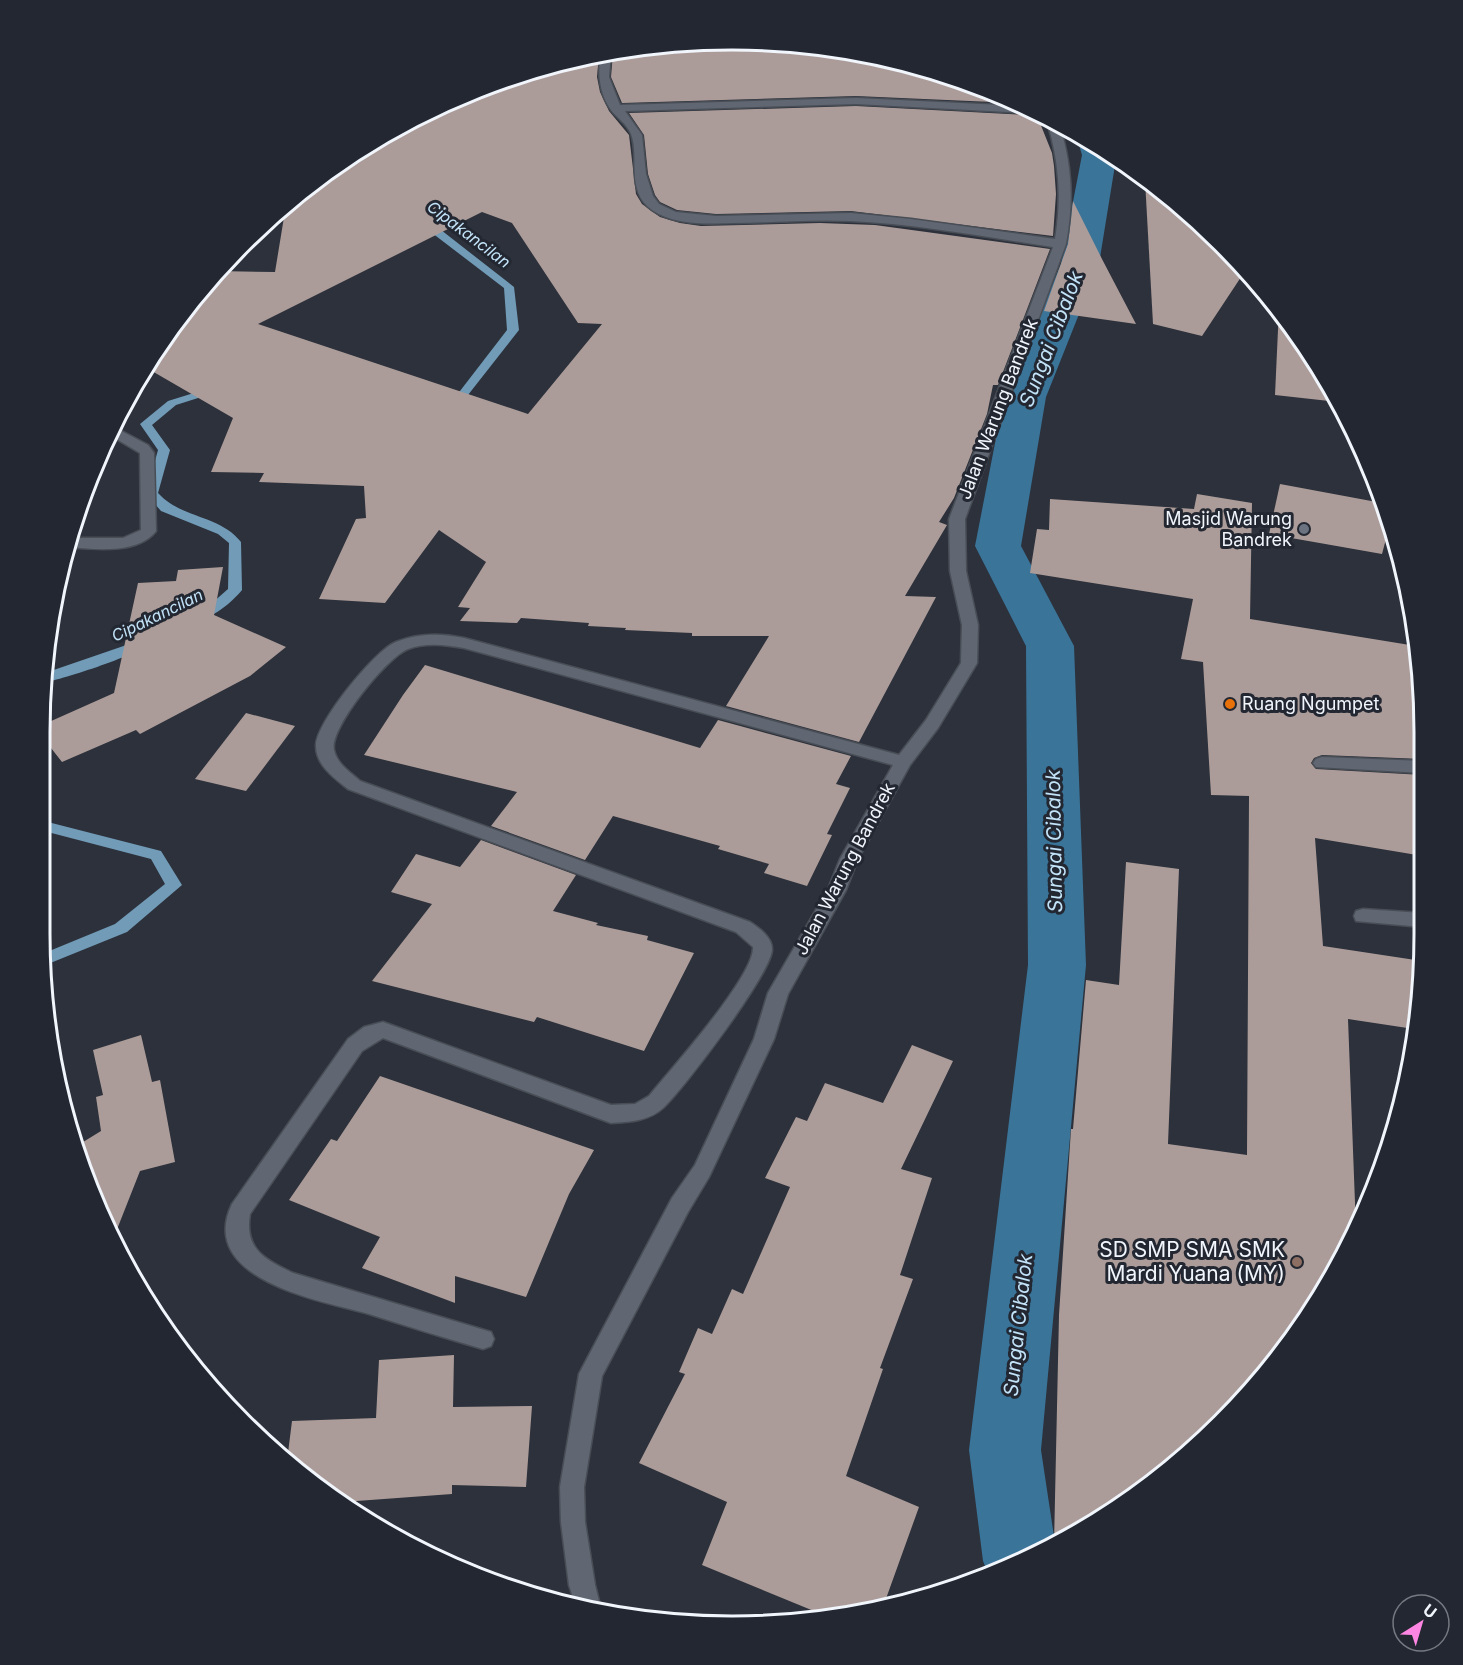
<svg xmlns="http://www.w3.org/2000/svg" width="1463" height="1665" viewBox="0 0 1463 1665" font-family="Inter,sans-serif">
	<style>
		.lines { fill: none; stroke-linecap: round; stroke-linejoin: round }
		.stream { fill: #719bb7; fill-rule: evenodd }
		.canal { fill: #3a7499; fill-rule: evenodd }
		.building { fill: #ac9c99; fill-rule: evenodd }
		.minor-casing { stroke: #494e56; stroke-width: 3 }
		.minor { fill: #606772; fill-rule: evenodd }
		.worship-dot { fill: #6b7280; stroke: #222731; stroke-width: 2 }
		.food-dot { fill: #e8710a; stroke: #222731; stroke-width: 2 }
		.education-dot { fill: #8d6e63; stroke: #222731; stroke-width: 2 }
		.labels { text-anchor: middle; stroke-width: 6; stroke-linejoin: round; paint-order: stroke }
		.far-water-label { font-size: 16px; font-style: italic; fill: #c3e3f9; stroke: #222731 }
		.street-label { font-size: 18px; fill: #f1f5fc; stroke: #222731 }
		.poi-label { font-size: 18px; fill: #f1f5fc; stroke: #222731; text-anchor: end }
		.water-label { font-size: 20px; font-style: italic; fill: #c3e3f9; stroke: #222731 }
		.near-poi-label { font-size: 21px; fill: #f1f5fc; stroke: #222731; text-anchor: end }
		.rim { fill: none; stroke: #f1f5fc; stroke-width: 3 }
	</style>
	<rect width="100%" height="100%" fill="#2c313b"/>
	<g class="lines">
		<g class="stream">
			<polygon points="419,219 427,219 514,287 519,330 468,395 449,410 443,407 445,405 460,391 507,330 504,288 419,223"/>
			<path d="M 213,387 L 219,390 L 217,392 L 176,405 L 152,425 L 170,450 L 158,493 C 182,519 220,515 241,542 L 242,590 C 232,602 209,623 192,619 L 190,616 L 211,604 L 228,589 L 229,543 L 218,534 L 161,511 L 148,496 L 146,493 L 158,450 L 140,424 L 168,401 Z"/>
			<path d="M 141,640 L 146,641 L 148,644 C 138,655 58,681 41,683 L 42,674 Z"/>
			<polygon points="40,820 161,851 182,885 127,932 43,966 42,954 115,924 165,884 151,859 40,830"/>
		</g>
		<polygon class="canal" points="1085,137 1116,159 1099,264 1046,397 1021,546 1074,646 1086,965 1041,1450 1055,1543 1038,1554 988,1573 983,1561 969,1450 1028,965 1026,646 975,546 1004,397 1061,264 1082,155 1079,145"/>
	</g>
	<g class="building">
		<polygon points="686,41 822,45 954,76 1015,103 856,96 622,103 611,77 613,53"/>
		<path d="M 599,55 L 597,77 L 600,92 L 609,111 L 629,135 L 636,194 L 642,204 L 660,217 L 680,223 L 701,226 L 820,223 L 875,225 L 1050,249 L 998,385 L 993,385 L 987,414 L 954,498 L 939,522 L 947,525 L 905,596 L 936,597 L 859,742 L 726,706 L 769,636 L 692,636 L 692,633 L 625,630 L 626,628 L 588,626 L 589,623 L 521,618 L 517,623 L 460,621 L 470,608 L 458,607 L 486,562 L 439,530 L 385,603 L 319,599 L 356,519 L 366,518 L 364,486 L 259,482 L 264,473 L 211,472 L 233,418 L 145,367 L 215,271 L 275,272 L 286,205 L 310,182 L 426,110 L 552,63 ZM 482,212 L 512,223 L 578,323 L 602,324 L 528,414 L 258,324 Z"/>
		<polygon points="856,106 1029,115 1036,113 1052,153 1054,166 1056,194 1053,236 851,211 716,214 677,210 660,202 655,195 648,174 644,135 629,113"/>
		<polygon points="1145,180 1188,211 1245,271 1202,336 1153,324"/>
		<polygon points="1073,201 1103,261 1136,324 1044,311 1068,244"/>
		<polygon points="1279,308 1281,310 1338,402 1275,395"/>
		<polygon points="1280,484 1382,503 1390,524 1382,554 1269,534"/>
		<polygon points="1197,494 1252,503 1250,619 1416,646 1423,687 1423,759 1322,755 1314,758 1311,763 1316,769 1423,775 1423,856 1315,838 1323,946 1422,961 1422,979 1414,1029 1348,1019 1356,1229 1353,1239 1281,1355 1188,1454 1054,1544 1059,1315 1071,1129 1073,1129 1086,980 1119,985 1126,862 1179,869 1168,1144 1247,1155 1249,796 1211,795 1203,662 1181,659 1193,599 1030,573 1037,529 1049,530 1050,499 1194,509"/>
		<polygon points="223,567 214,615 286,647 250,676 140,734 136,730 62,762 40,734 40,726 114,693 138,583 176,581 178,570"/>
		<polygon points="425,665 700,748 718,720 851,756 836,784 850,788 827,834 832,835 807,886 764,873 769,864 718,849 720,846 613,816 585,860 491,826 517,792 364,755 403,695"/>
		<polygon points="246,713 295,726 246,791 195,779"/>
		<polygon points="481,840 576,875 553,911 598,923 596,925 648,936 647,940 694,953 644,1051 537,1017 534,1022 372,981 432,904 391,892 416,854 460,867"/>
		<polygon points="141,1035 152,1082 160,1080 175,1162 140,1171 112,1242 75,1147 101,1131 96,1097 103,1095 93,1050"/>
		<polygon points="912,1045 953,1061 901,1169 932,1178 900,1275 913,1279 880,1368 883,1369 846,1476 919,1507 883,1607 826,1616 702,1565 727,1502 639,1463 685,1374 679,1372 698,1328 712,1334 732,1289 743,1294 790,1187 765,1178 796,1117 807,1121 825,1083 883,1103"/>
		<polygon points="380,1076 594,1150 569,1194 526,1297 455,1276 455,1303 362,1268 380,1237 289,1200 331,1139 337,1141"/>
		<polygon points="454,1355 453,1407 532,1406 526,1487 452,1485 452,1494 343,1502 310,1483 287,1461 292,1421 376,1418 379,1360"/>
	</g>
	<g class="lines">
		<g class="minor-casing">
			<g id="minor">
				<path d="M 611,53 L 609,77 L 620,105 L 856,98 L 1021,106 L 1033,112 L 1029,113 L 856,104 L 625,111 L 642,135 L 646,174 L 653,196 L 659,204 L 676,212 L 716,216 L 851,213 L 911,219 L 1055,239 C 1062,198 1059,162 1047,121 L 1049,119 L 1059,123 C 1072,165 1074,201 1066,244 L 965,519 L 966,571 L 978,625 L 977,663 L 938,728 L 910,765 L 858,859 L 846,890 L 788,994 L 774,1039 L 709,1177 L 688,1212 L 602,1376 L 584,1487 L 585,1522 L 595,1585 L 602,1613 L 576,1606 L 569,1585 L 561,1522 L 560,1487 L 579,1374 L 672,1198 L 695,1165 L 754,1039 L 768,993 L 828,889 L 840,859 L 893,765 L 464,648 C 446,645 426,642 408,649 C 388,656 329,728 334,750 C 337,764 350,772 360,781 L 750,922 C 759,928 772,937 772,949 C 773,971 683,1090 663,1108 C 649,1121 629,1122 611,1123 L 383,1038 L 362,1051 L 250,1214 C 244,1249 265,1260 293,1273 L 491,1332 L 494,1339 L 491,1346 L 483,1349 C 445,1338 407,1326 369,1314 C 322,1301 196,1280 232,1204 L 348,1039 L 364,1027 L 383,1022 L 611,1105 L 635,1104 L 649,1096 C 670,1070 755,976 753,947 L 736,932 L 348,789 C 334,778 316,765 316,746 C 315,724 375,650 396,642 C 418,633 441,633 464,638 L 899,755 L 926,720 L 961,663 L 962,625 L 950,571 L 949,519 L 1053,247 C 985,237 918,224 850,221 C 810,219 771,223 732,223 C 707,224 673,225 652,210 C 625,191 640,157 631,134 C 627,124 616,117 611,110 C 600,95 597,74 601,55 Z"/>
				<path d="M 112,426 L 148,445 L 154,453 L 156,531 C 137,555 94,549 67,547 L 70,538 L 123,538 L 141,530 L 140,453 L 108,434 Z"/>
				<polygon points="1322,757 1423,761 1423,773 1316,767 1313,763 1316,759"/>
				<polygon points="1363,909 1422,913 1422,927 1356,921 1354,916 1356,911"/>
			</g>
		</g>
		<use href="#minor" class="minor"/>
	</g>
	<circle class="worship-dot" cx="1304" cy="529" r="6"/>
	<circle class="food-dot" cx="1230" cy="704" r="6"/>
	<circle class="education-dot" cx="1297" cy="1262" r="6"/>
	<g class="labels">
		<g class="far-water-label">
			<text transform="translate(469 234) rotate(37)" y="6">Cipakancilan</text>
			<text transform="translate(157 615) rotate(-26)" y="6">Cipakancilan</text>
		</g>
		<g class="street-label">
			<text transform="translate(998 409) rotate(-69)" y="6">Jalan Warung Bandrek</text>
			<text transform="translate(845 869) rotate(-62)" y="6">Jalan Warung Bandrek</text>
		</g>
		<g class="poi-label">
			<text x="1292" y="525">Masjid Warung<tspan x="1292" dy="21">Bandrek</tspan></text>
			<text x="1242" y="710" text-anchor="start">Ruang Ngumpet</text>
		</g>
		<g class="water-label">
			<text transform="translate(1051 339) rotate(-69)" y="7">Sungai Cibalok</text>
			<text transform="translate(1054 841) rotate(-91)" y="7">Sungai Cibalok</text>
			<text transform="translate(1018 1325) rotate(-84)" y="7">Sungai Cibalok</text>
		</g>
		<g class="near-poi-label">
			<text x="1285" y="1257">SD SMP SMA SMK<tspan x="1285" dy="24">Mardi Yuana (MY)</tspan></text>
		</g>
	</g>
	<path d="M0 0H1463V1665H0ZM732 50H732A682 682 0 0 1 1414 732V934A682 682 0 0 1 732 1616H732A682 682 0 0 1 50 934V732A682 682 0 0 1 732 50Z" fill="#222731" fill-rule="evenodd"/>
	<path class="rim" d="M732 50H732A682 682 0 0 1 1414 732V934A682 682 0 0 1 732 1616H732A682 682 0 0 1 50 934V732A682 682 0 0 1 732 50Z"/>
	<g transform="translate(1421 1623) rotate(37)"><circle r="28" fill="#222731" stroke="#757982" stroke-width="1.5"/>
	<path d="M0-4.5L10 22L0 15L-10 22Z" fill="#fd86e2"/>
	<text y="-9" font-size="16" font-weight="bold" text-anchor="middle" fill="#f1f5fc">U</text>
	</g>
</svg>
